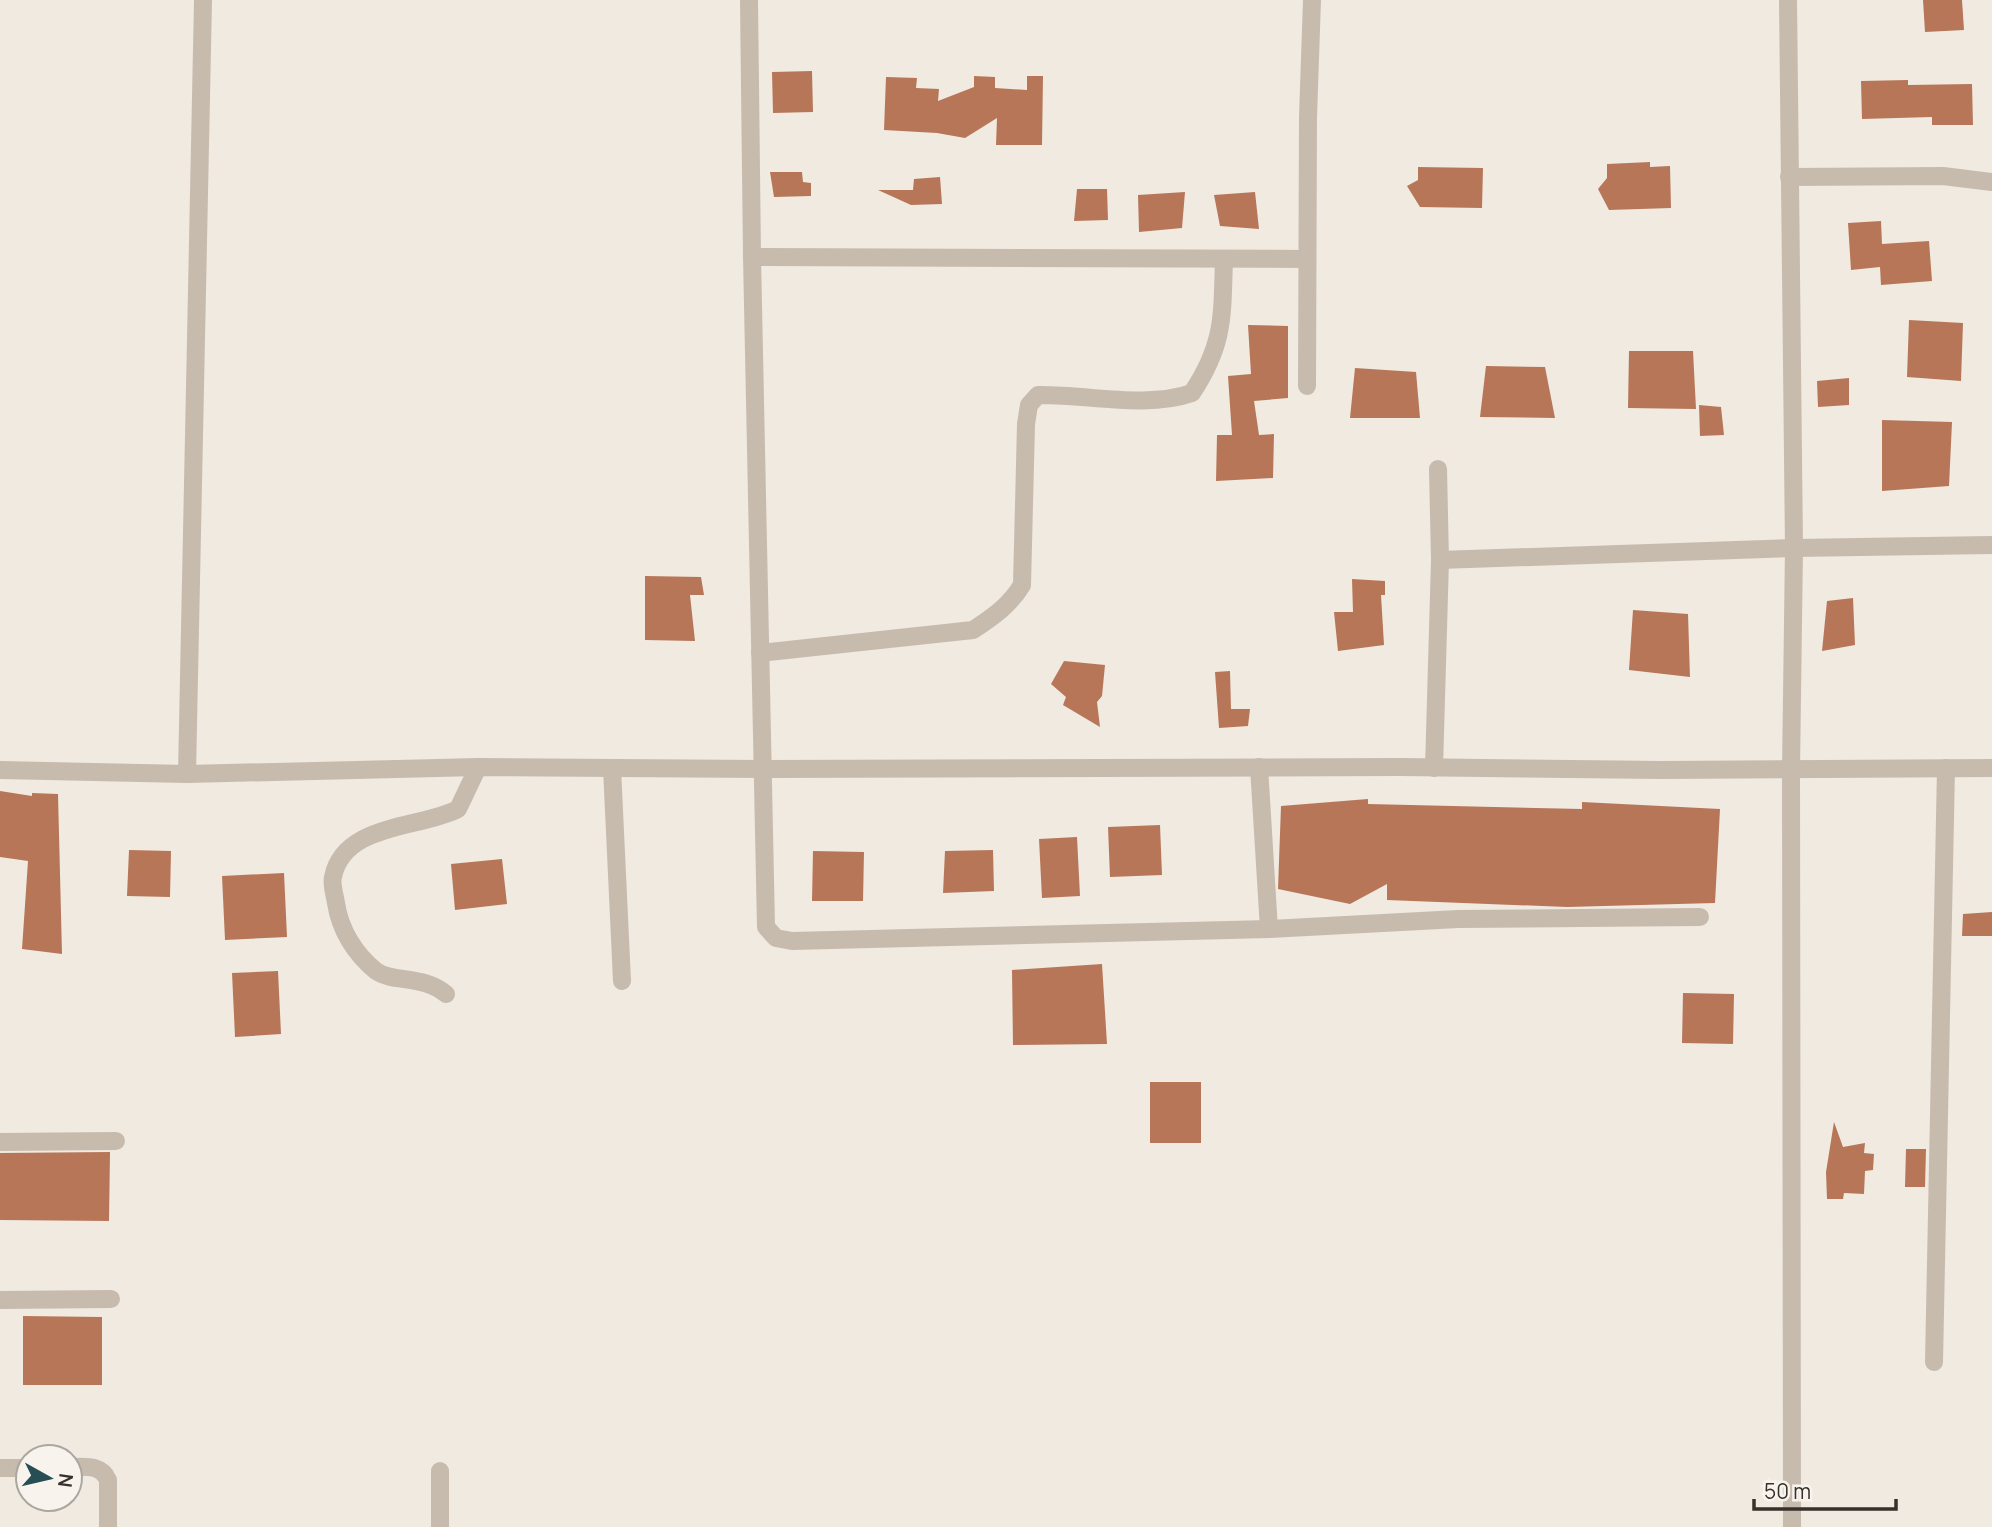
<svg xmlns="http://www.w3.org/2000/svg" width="1992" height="1527" viewBox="0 0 1992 1527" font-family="Manrope,sans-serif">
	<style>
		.building { fill: #b77658 }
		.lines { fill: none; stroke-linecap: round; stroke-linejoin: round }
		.minor { stroke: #c7bbae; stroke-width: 18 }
	</style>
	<rect width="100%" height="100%" fill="#f0eae1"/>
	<g class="building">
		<polygon points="1923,0 1962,0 1964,30 1925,32"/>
		<polygon points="812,71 813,112 773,113 772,72"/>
		<polygon points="974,76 995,77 995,88 1027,90 1027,76 1043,76 1042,145 996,145 997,118 965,138 937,133 884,130 886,77 917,78 916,88 939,89 938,101 974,87"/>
		<polygon points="1908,80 1908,85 1972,84 1973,125 1932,125 1932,117 1862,119 1861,81"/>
		<polygon points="1650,162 1650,167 1670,166 1671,208 1609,210 1598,189 1607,178 1607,164"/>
		<polygon points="1418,167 1483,168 1482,208 1420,207 1407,186 1418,180"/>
		<polygon points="770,172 802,172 803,182 811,183 811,196 774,197"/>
		<polygon points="940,177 942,204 911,205 878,190 913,190 914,179"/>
		<polygon points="1077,189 1107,189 1108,220 1074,221"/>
		<polygon points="1185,192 1182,228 1139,232 1138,195"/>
		<polygon points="1255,192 1259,229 1220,226 1214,195"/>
		<polygon points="1881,221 1882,244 1929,241 1932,281 1881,285 1880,267 1851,270 1848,223"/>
		<polygon points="1909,320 1963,323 1961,381 1907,377"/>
		<polygon points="1248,325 1288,326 1288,398 1254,401 1259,435 1274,434 1273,478 1216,481 1217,435 1232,435 1228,376 1251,374"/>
		<polygon points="1629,351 1693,351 1696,409 1628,408"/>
		<polygon points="1486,366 1545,367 1555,418 1480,417"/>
		<polygon points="1355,368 1416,372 1420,418 1350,418"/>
		<polygon points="1849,378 1849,405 1818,407 1817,381"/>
		<polygon points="1699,405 1721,407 1724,435 1700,436"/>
		<polygon points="1882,420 1952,422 1949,486 1882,491"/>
		<polygon points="645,576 701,577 704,595 690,595 695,641 645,640"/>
		<polygon points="1352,579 1385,581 1385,595 1381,595 1384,645 1338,651 1334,612 1353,612"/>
		<polygon points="1853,598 1855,645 1822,651 1827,601"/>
		<polygon points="1633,610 1688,614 1690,677 1629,670"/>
		<polygon points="1064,661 1105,665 1102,696 1097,702 1100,727 1063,705 1066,697 1051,684"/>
		<polygon points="1230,671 1231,709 1250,709 1248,726 1219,728 1215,672"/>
		<polygon points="0,791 32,796 32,793 58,794 62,954 22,949 28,861 0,857"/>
		<polygon points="1368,799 1368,804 1582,809 1582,802 1720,809 1715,903 1567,907 1387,900 1387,884 1350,904 1278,889 1281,806"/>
		<polygon points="1160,825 1162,875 1110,877 1108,827"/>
		<polygon points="1077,837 1080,896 1042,898 1039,839"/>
		<polygon points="129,850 171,851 170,897 127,896"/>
		<polygon points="993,850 994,891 943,893 945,851"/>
		<polygon points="813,851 864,852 863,901 812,901"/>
		<polygon points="502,859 507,904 455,910 451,864"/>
		<polygon points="284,873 287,937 225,940 222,876"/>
		<polygon points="1992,912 1992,936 1962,936 1963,914"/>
		<polygon points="1102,964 1107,1044 1013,1045 1012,970"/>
		<polygon points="278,971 281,1034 235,1037 232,973"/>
		<polygon points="1683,993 1734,994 1733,1044 1682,1043"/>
		<rect x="1150" y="1082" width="51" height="61"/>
		<polygon points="1834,1122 1843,1147 1865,1143 1864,1153 1874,1154 1873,1170 1865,1171 1864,1194 1844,1193 1843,1199 1827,1199 1826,1172"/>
		<polygon points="1906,1149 1926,1149 1925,1187 1905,1187"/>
		<polygon points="110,1152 109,1221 0,1220 0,1153"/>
		<polygon points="23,1316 102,1317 102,1385 23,1385"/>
	</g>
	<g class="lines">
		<g class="minor">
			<polyline points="749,0 752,257 766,927 776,938 792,941 1269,929 1458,919 1700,917"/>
			<polyline points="1788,0 1794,548 1791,770 1792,1527"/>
			<polyline points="1789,177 1943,176 1992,182"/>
			<polyline points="752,257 1307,259"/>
			<polyline points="1307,386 1308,117 1312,0"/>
			<polyline points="1440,560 1794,548 1992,545"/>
			<path d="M 760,653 L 973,630 C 993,617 1010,605 1022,585 L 1026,424 L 1029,405 L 1038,395 C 1086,394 1146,409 1192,393 C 1225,343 1222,316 1224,259"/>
			<polyline points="1259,767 1269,929"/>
			<polyline points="612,768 622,981"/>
			<polyline points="1434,768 1440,560 1438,469"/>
			<polyline points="0,770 187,774 478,767 763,769 1400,767 1662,770 1992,768"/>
			<polyline points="187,774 203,0"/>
			<path d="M 446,994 C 424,975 393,983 376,971 C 355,954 340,930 336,903 C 335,896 331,884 333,877 C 344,823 419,829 458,809 L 478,767"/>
			<polyline points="0,1142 116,1141"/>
			<polyline points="0,1300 111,1299"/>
			<polyline points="1934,1362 1946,768"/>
			<path d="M 70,1467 C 85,1467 101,1464 108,1480 L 108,1527"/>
			<polyline points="0,1468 28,1468"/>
			<polyline points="440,1527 440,1471"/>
		</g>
	</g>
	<g transform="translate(49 1478) rotate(98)"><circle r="33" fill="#f8f4ed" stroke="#aba69f" stroke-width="2"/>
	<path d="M0-5L12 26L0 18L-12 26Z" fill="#264e54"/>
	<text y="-10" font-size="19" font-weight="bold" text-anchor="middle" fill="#37302b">N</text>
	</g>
	<path d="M1754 1499v10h142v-10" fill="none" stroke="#37302b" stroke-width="3.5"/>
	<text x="1764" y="1499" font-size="21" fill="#37302b" stroke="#f8f4ed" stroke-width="5" paint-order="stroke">50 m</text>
</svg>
